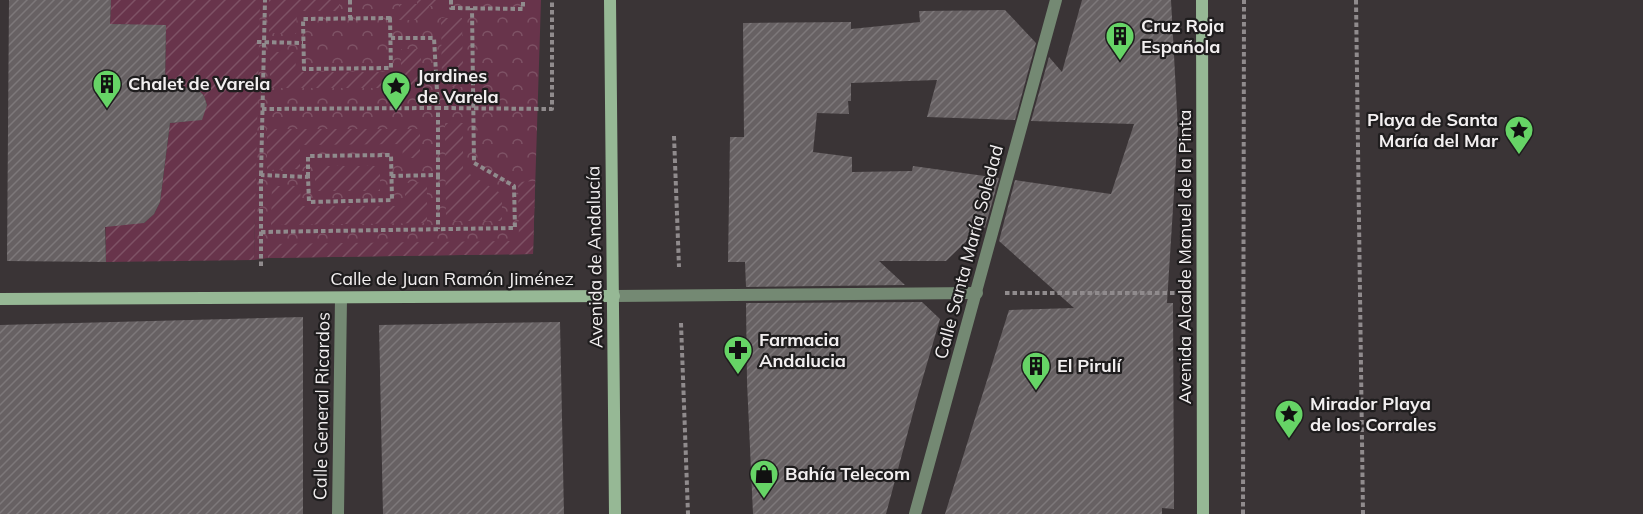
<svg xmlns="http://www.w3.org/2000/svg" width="1643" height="514" viewBox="0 0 1643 514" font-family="Mulish,sans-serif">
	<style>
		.park { fill: url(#park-crowns) }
		.garden { fill: url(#garden-furrows) }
		.building { fill: url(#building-hatch) }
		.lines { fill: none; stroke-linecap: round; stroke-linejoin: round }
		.path { stroke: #908b8d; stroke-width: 4; stroke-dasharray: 4.5 3; stroke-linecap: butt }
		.street { stroke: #748973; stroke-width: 12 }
		.secondary { stroke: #96b895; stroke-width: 12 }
		.labels { text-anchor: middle; stroke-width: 4.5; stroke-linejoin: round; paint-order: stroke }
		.poi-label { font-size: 18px; font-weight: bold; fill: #f2eff0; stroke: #1f1d1e; text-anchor: start }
		.street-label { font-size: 18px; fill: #f2eff0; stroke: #1f1d1e }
	</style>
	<defs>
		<pattern id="park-crowns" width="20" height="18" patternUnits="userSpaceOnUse" patternTransform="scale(1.5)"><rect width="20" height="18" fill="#68344b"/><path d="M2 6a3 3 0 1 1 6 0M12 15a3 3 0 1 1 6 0" fill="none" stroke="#7e5265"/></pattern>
		<pattern id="garden-furrows" width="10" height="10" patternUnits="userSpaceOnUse" patternTransform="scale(1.5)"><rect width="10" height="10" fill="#68344b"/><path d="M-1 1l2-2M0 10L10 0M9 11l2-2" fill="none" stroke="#7e5265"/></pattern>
		<pattern id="building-hatch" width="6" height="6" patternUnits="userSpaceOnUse" patternTransform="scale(1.5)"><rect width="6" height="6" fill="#676163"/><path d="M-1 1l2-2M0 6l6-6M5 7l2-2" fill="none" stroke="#7d787a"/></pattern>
	</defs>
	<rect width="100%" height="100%" fill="#3a3436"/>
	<polygon class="park" points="258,0 541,0 533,254 268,258 254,260"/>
	<g class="garden">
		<polygon points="111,0 260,0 254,260 106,262 105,205 144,223 154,214 160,202 170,123 197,120 207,105 204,96 197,88 165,87 166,26 110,24"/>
		<polygon points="269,0 339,0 339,11 297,11 296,34 269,33"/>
		<polygon points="417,0 439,0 439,6 429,6 429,20 399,20 399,4 417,4"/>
		<polygon points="441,18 462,18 463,87 442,87"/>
		<polygon points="401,49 421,49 421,88 270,88 270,52 295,52 296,72 401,72"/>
		<polygon points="445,123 463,123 463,170 502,194 502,221 446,221"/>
		<polygon points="267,129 420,129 420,158 403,158 402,144 300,145 300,169 267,170"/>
		<rect x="315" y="166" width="65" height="25"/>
		<polygon points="535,181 533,254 268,258 267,244 519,241 518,182"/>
		<polygon points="427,182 427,223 271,225 272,186 300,186 301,206 405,206 405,183"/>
	</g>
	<g class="building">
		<polygon points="9,0 111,0 110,24 166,25 165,87 197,88 204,96 207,105 202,120 170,123 160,202 154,214 144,223 105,227 106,262 7,261"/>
		<polygon points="1082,0 1171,0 1178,129 1167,303 1173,303 1174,509 1162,508 1162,514 945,514 1009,310 1074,308 999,241 1015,180 1111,194 1134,124 1031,121 1049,57 1062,72"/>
		<polygon points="1005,10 1036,43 1015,120 927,117 937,80 851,83 851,101 848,101 849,114 817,113 813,152 852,157 852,172 912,171 913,166 999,178 985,228 982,226 946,261 879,261 905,285 746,287 745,262 728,262 730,137 744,137 743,23 851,22 851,29 920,22 919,11"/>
		<polygon points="922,302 940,319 917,398 886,514 753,514 747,382 746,303"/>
		<polygon points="303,317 303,514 0,514 0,325"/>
		<polygon points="560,322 564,514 383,514 379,325"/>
	</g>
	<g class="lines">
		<g class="path">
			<polyline points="350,0 350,18"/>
			<polyline points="451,0 451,8 523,9 523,0"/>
			<polyline points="1356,0 1363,514"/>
			<polygon points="390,18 391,68 304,69 303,19"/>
			<polyline points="257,42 303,43"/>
			<polyline points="262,109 438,108 434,38 391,38"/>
			<polyline points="674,136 679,267"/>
			<polyline points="261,175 265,0"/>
			<polyline points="438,175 438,229"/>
			<polyline points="391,176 438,175 438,108 552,109 552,0"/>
			<polyline points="261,232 515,228 514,186 474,163 472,8"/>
			<polyline points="261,266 261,175 308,177 309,202 392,200 391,155 308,156 308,177"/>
			<polyline points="1005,293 1177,293"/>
			<polyline points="681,323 688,514"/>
			<polyline points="1243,514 1244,0"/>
		</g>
		<g class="street">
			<polyline points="614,296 977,293"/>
			<polyline points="338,514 341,298"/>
			<polyline points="915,514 1056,0"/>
		</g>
		<g class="secondary">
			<polyline points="610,0 615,514"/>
			<polyline points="1202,0 1203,514"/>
			<polyline points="0,299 614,296"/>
		</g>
	</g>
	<defs>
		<g id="building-pin" transform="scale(1.5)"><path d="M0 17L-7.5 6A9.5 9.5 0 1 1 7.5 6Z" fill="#66d466" stroke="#1f1d1e"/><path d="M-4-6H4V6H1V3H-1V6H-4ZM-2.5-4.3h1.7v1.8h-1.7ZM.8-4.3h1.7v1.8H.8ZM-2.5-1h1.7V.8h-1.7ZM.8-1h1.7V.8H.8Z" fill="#111"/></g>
		<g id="sight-pin" transform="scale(1.5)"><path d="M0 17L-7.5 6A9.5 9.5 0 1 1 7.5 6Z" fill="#66d466" stroke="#1f1d1e"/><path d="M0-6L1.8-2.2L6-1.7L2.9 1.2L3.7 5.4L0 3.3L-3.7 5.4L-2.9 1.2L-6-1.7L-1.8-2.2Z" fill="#111"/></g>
		<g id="pharmacy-pin" transform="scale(1.5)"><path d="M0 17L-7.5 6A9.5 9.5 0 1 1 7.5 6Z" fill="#66d466" stroke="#1f1d1e"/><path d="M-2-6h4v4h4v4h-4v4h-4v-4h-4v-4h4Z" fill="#111"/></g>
		<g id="shop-pin" transform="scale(1.5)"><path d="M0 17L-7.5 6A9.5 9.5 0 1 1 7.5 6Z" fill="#66d466" stroke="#1f1d1e"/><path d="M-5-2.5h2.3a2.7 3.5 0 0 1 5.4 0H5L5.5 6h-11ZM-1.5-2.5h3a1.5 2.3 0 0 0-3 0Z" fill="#111"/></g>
	</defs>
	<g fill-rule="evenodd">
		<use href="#building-pin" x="1120" y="36"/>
		<use href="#building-pin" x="107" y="84"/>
		<use href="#sight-pin" x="396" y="86"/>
		<use href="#sight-pin" x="1519" y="130"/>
		<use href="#pharmacy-pin" x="738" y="350"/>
		<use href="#building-pin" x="1036" y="366"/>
		<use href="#sight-pin" x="1289" y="414"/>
		<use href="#shop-pin" x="764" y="474"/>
	</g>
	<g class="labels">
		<g class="poi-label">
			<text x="1141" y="32">Cruz Roja<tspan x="1141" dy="21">Española</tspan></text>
			<text x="417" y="82">Jardines<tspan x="417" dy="21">de Varela</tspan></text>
			<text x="128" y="90">Chalet de Varela</text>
			<text x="1498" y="126" text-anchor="end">Playa de Santa<tspan x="1498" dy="21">María del Mar</tspan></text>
			<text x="759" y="346">Farmacia<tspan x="759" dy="21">Andalucia</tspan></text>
			<text x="1057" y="372">El Pirulí</text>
			<text x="1310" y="410">Mirador Playa<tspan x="1310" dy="21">de los Corrales</tspan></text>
			<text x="785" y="480">Bahía Telecom</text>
		</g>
		<g class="street-label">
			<text transform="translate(969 252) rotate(-75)" y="6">Calle Santa María Soledad</text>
			<text transform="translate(595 257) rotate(-91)" y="6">Avenida de Andalucía</text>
			<text transform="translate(1185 257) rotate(-90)" y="6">Avenida Alcalde Manuel de la Pinta</text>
			<text x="452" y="285">Calle de Juan Ramón Jiménez</text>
			<text transform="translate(322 406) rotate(-89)" y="6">Calle General Ricardos</text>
		</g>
	</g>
</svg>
